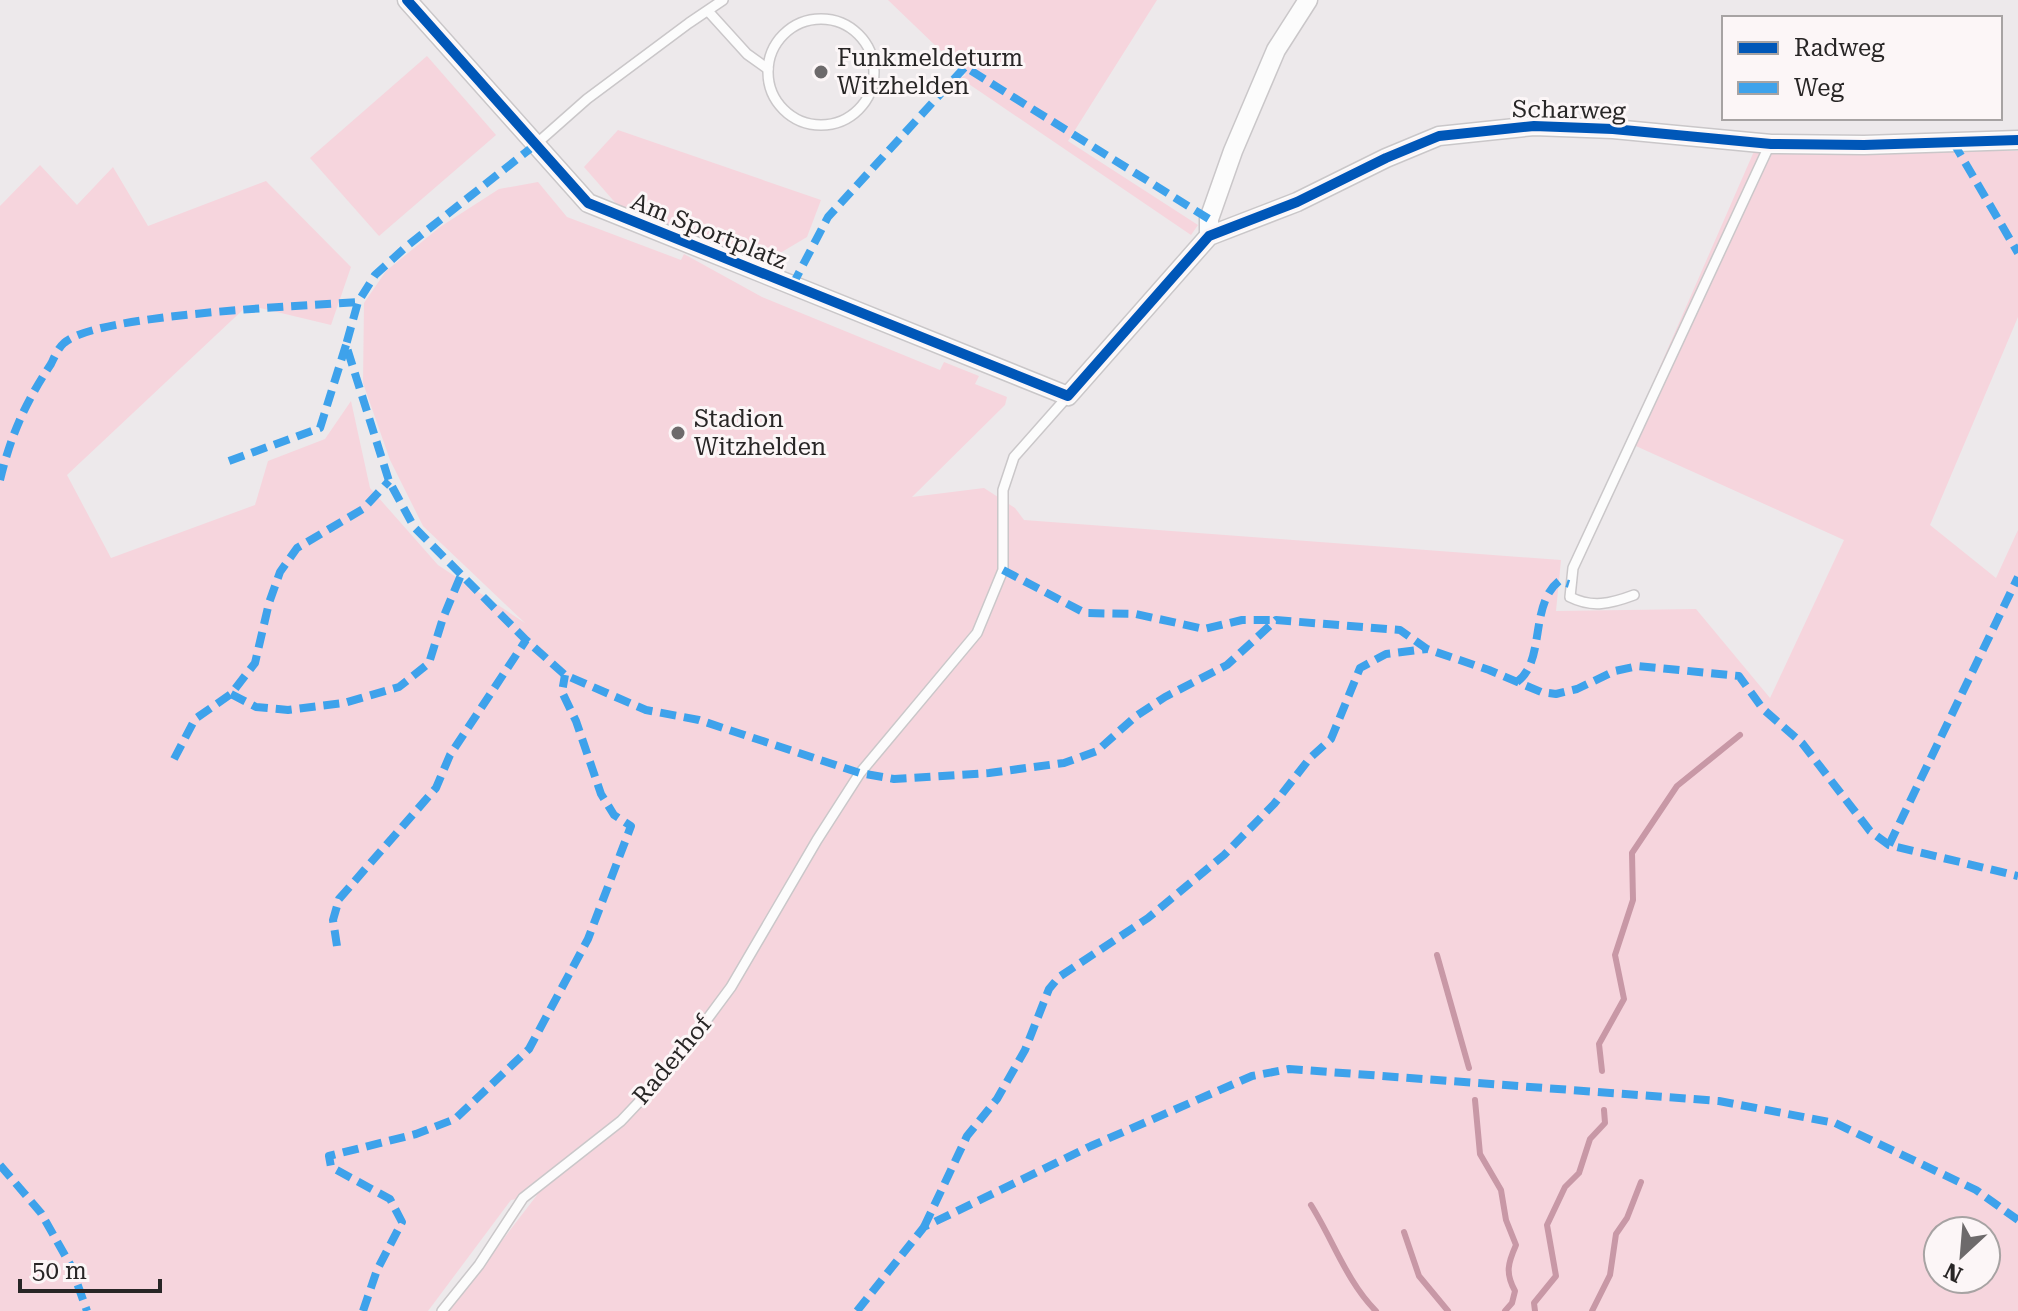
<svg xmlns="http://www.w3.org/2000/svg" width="2018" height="1311" viewBox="0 0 2018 1311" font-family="'Roboto Serif',serif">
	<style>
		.green { fill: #f6d5dd; fill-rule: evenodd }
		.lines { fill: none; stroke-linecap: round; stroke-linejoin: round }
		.stream { stroke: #c898a6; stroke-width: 6 }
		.service-casing { stroke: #cac7c9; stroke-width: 12 }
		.minor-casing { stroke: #cac7c9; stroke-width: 21 }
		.service { stroke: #fcfcfc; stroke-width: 9 }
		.minor { stroke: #fcfcfc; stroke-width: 18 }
		.quiet { stroke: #3ea2eb; stroke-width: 8; stroke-dasharray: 16 8; stroke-linecap: butt }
		.cycleway-casing { stroke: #fcf6f7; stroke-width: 15 }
		.cycleway { stroke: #0057b8; stroke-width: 10 }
		.poi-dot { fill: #6d6a6b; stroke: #fcf6f7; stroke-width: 3 }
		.labels { text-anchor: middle; stroke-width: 6; stroke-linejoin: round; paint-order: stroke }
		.poi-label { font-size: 24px; fill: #282626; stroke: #fcf6f7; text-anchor: start }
		.street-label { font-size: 24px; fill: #282626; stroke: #fcf6f7 }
	</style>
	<rect width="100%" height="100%" fill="#ede9eb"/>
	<g class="green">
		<polygon points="888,0 1157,0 1068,141 1198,225 1191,235 960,78 966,75"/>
		<polygon points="427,56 496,135 379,236 310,158"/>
		<polygon points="618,130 821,200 807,237 760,265 619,207 584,167"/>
		<path d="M 1755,149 L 2018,151 L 2018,317 L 1930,525 L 1996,578 L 2018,530 L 2018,1311 L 448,1311 L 537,1195 L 511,1200 L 428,1311 L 0,1311 L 0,206 L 40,165 L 77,205 L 113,167 L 148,226 L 266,181 L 351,267 L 331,325 L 248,305 L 67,475 L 111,558 L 255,505 L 268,461 L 325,439 L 351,401 L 370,488 L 438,565 L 525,623 L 423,526 L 390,460 L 363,383 L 364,303 L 386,271 L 440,227 L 499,189 L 538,182 L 567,217 L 681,260 L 684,254 L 762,297 L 940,370 L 944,362 L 979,376 L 975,384 L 1007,397 L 1005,405 L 912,497 L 984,488 L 1015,508 L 1024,520 L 1561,560 L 1556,611 L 1696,609 L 1770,698 L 1844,540 L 1627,442 ZM 1938,1231 L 1986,1231 L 1986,1279 L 1938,1279 Z"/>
	</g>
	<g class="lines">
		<g class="stream">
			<polyline points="1437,955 1469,1068"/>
			<polyline points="1602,1071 1599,1044 1624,999 1615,955 1633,900 1632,853 1677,786 1740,735"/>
			<path d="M 1475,1100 L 1480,1154 L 1501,1190 L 1506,1220 L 1516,1245 C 1508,1263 1505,1273 1515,1291 L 1512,1303 L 1505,1311"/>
			<path d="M 1311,1205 C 1333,1240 1347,1282 1376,1311"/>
			<polyline points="1404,1232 1419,1276 1448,1311"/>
			<polyline points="1535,1311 1534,1303 1556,1276 1547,1225 1565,1187 1579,1173 1590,1139 1605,1123 1604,1110"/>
			<polyline points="1592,1311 1610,1275 1616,1234 1627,1218 1641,1182"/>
		</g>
		<g class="service-casing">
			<g id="service">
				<polyline points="708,11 747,54 768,69"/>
				<circle cx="821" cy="72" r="53"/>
				<polyline points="535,145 587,99 689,23 723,0"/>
				<path d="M 1634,595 C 1610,604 1592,608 1570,597 L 1573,568 L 1770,144"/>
				<polyline points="442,1311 479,1265 523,1198 621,1121 671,1068 731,987 817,840 860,773 977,633 1003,570 1003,490 1014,457 1068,396"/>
			</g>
		</g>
		<g class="minor-casing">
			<g id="minor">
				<polyline points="407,0 588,203 1068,396 1209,236 1297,202 1386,158 1439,136 1534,126 1613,129 1771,144 1864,145 2018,140"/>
				<polyline points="1209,236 1209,219 1233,151 1276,50 1308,0"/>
			</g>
		</g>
		<use href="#service" class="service"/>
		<use href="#minor" class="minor"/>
		<g class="quiet">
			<polyline points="1953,142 2018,253"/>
			<polyline points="535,145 407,246 375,275 358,302 346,345 389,481 414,527 526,640 565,675 646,710 699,720 860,773 894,779 989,773 1064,763 1097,751 1136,716 1165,697 1227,665 1276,620 1400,630 1427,649 1489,670 1541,692 1556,694 1577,689 1615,671 1638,666 1739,676 1763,709 1802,743 1870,831 1889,845 2018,876"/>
			<polyline points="792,286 828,217 965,67 1209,219"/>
			<polyline points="229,461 320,428 346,345"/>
			<path d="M 0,480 C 11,435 25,403 51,364 C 54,358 58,348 64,343 C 95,314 306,306 358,302"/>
			<polyline points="1003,570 1085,613 1136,614 1204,629 1242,620 1276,620"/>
			<path d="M 1517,682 C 1546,661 1529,605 1559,581 L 1569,584"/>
			<polyline points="231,694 256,707 288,710 344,703 399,687 429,663 443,618 461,575"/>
			<polyline points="174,759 195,719 231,694 255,663 269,603 280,572 297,548 363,509 389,481"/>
			<polyline points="1889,845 2018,577"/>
			<polyline points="337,946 333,920 339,899 436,788 450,755 526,640"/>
			<polyline points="0,1165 41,1213 71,1266 87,1311"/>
			<polyline points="924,1227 967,1136 997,1099 1025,1050 1049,989 1059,977 1148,918 1224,855 1274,804 1310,758 1331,739 1360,668 1386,654 1427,649"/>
			<polyline points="363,1311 377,1270 402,1222 390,1199 331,1167 329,1156 416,1134 455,1119 529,1049 588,939 631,826 614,815 601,794 576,721 562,692 565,675"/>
			<polyline points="857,1311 924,1227 1091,1146 1252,1076 1289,1069 1719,1101 1835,1123 1976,1190 2018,1220"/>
		</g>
		<g class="cycleway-casing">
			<polyline id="cycleway" points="407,0 588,203 1068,396 1209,236 1297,202 1386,158 1439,136 1534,126 1613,129 1771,144 1864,145 2018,140"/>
		</g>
		<use href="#cycleway" class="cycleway"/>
	</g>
	<g class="poi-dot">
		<circle cx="821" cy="72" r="8"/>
		<circle cx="678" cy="433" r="8"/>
	</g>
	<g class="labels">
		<g class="poi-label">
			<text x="837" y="66">Funkmeldeturm<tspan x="837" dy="28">Witzhelden</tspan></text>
			<text x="694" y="427">Stadion<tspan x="694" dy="28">Witzhelden</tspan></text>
		</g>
		<g class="street-label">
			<text transform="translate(1569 110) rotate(1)" y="8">Scharweg</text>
			<text transform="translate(709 231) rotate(22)" y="8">Am Sportplatz</text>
			<text transform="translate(672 1060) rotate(-50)" y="8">Raderhof</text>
		</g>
	</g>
	<rect x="1722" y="16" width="280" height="104" fill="#fcf6f7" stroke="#a7a3a3" stroke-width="2"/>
	<rect x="1738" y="42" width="40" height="12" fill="#0057b8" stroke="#a7a3a3" stroke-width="2"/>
	<text x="1794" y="56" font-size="24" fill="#282626">Radweg</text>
	<rect x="1738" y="82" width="40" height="12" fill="#3ea2eb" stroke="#a7a3a3" stroke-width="2"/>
	<text x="1794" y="96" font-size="24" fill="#282626">Weg</text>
	<g transform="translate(1962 1255) rotate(206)"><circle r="38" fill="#fcf6f7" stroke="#a7a3a3" stroke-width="2"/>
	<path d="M0-6L14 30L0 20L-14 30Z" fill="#6d6a6b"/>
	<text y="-12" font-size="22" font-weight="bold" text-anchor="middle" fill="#282626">N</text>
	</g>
	<path d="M20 1279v12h140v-12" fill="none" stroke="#282626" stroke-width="4"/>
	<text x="32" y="1279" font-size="24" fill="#282626" stroke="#fcf6f7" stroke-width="6" paint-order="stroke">50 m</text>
</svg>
